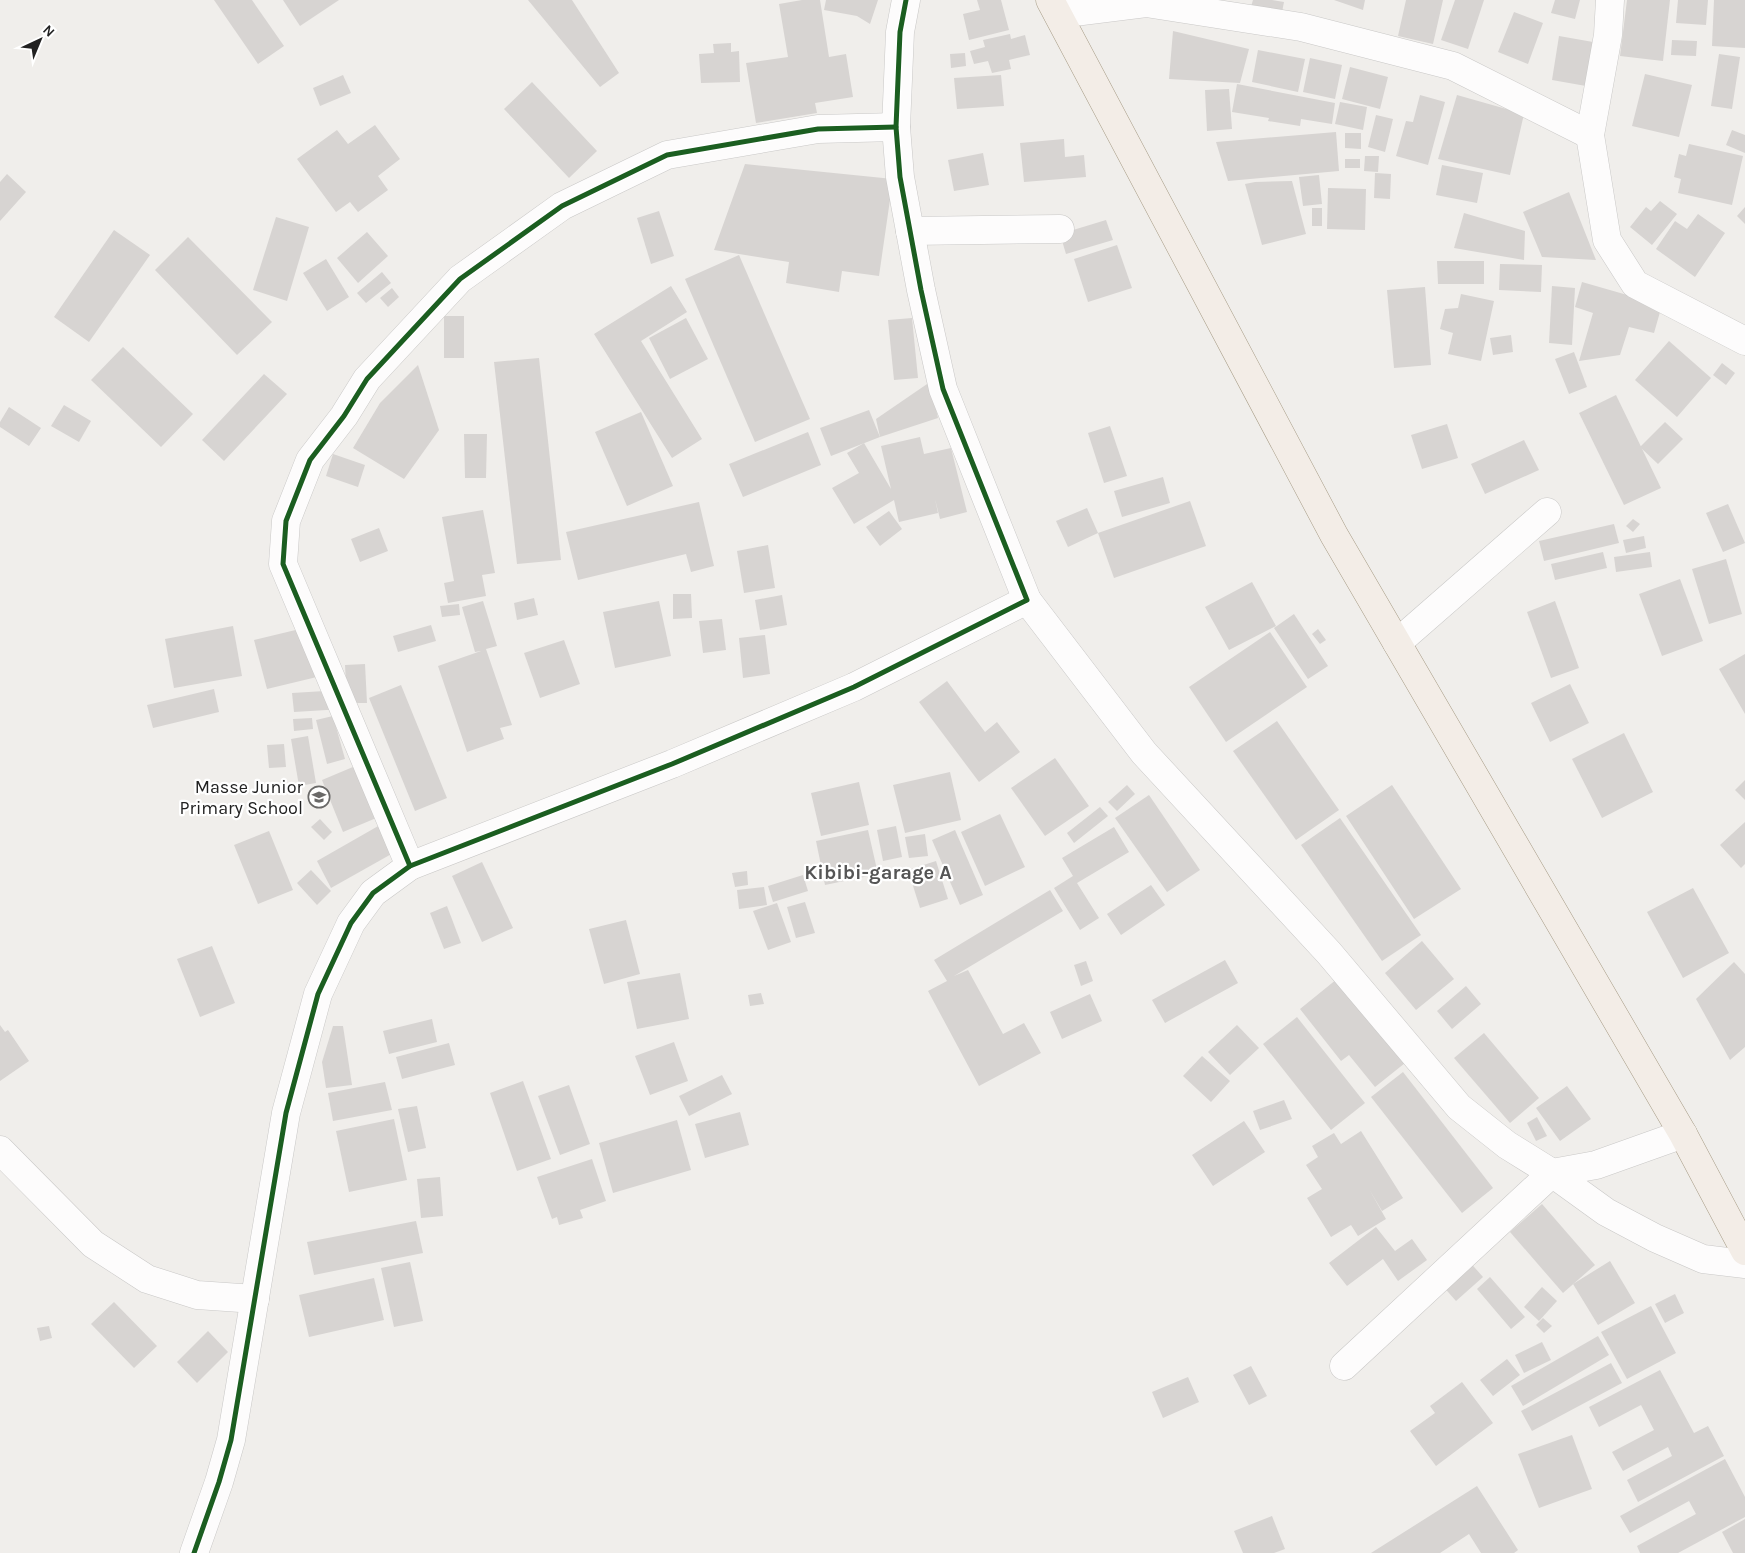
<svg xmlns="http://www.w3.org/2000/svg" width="1745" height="1553" viewBox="0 0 1745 1553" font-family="Karla,sans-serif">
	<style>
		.building { fill: #d7d4d2 }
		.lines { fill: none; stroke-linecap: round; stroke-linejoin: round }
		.minor-casing { stroke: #c9c8c7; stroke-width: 29 }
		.major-casing { stroke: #a79c86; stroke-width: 29 }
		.minor { stroke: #fdfcfc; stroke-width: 28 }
		.major { stroke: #f3ede7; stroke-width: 28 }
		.cycleway-casing { stroke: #fff; stroke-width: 8 }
		.cycleway { stroke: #1b5e20; stroke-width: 5 }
		.labels { text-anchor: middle; stroke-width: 4.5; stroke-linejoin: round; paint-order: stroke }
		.poi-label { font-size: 18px; fill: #222; stroke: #fff; text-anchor: end }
		.quarter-label { font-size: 20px; font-weight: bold; fill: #555; stroke: #fff }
	</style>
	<rect width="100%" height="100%" fill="#f0eeeb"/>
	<g class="building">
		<polygon points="214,0 252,0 284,46 258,64"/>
		<polygon points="283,0 339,0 300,26"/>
		<polygon points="528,0 572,0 619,73 600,87"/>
		<polygon points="802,0 820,0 829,57 846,54 853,97 815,103 817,113 756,123 746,63 788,57 779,4"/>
		<polygon points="826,0 878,0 870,24 857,16 824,10"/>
		<polygon points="977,0 1001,0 1009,30 969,40 963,14 980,10"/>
		<polygon points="1253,0 1272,0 1284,2 1281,17 1250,10"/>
		<polygon points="1334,0 1365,0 1363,10"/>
		<polygon points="1406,0 1443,0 1433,44 1398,36"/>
		<polygon points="1455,0 1484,0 1468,49 1441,40"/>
		<polygon points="1555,0 1580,0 1575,19 1551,13"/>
		<polygon points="1627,0 1670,0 1663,61 1620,56"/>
		<polygon points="1678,0 1708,0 1706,25 1676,23"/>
		<polygon points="1714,0 1745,0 1745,48 1712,46"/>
		<polygon points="1514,12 1543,23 1528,64 1498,52"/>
		<polygon points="1173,31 1249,49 1240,83 1169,79"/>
		<polygon points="1010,34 1011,39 1025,35 1030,55 1009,60 1011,69 992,73 988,61 974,64 970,51 985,47 983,40"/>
		<polygon points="1559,36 1593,42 1586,86 1552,80"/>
		<polygon points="1672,40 1697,41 1696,56 1671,55"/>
		<polygon points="731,43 731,52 739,51 740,82 701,83 699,54 714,53 713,44"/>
		<polygon points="1258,50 1305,59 1298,92 1252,82"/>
		<polygon points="965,53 966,66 951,68 950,54"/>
		<polygon points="1719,54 1740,57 1732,109 1711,106"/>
		<polygon points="1310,58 1342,65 1335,99 1303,92"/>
		<polygon points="1350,67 1388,77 1380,109 1342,99"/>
		<polygon points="1645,74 1692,85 1679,137 1632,126"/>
		<polygon points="343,75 351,93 320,106 313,88"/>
		<polygon points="1001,75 1004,106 957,109 954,78"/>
		<polygon points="532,82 597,151 569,178 504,109"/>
		<polygon points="1237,84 1335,103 1332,124 1301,119 1300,126 1268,121 1269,118 1232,112"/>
		<polygon points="1229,89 1232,129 1207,131 1205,90"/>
		<polygon points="1420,95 1445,102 1428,165 1396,156 1406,121 1413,122"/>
		<polygon points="1457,95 1524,114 1510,175 1438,159"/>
		<polygon points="1340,102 1367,107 1363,130 1335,124"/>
		<polygon points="1376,115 1393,119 1385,152 1368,147"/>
		<polygon points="375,125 400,159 378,176 388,190 358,212 350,202 336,212 297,159 337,130 348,144"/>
		<polygon points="1732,130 1745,135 1745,153 1726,145"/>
		<polygon points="1336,132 1339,171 1228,181 1216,142"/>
		<polygon points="1345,133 1361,133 1361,149 1345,148"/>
		<polygon points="1064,139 1065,157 1084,155 1086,177 1024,182 1020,143"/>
		<polygon points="1689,144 1743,156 1732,205 1678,193 1681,179 1674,177 1679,154 1686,156"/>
		<polygon points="983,153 989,185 954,191 948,160"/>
		<polygon points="1365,156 1379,156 1378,172 1364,171"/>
		<rect x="1345" y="159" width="15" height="9"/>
		<polygon points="745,164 893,179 879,276 842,271 839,292 786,283 789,262 714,250"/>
		<polygon points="1442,165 1483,173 1477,203 1436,195"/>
		<polygon points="1375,173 1391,174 1390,199 1374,198"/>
		<polygon points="7,174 26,192 0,221 0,182"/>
		<polygon points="1319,175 1322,204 1303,206 1299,177"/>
		<polygon points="1292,181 1306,234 1262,245 1245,184 1255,182"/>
		<polygon points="1328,188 1366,189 1365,230 1327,229"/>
		<polygon points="1569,192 1596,260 1542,257 1523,212"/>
		<polygon points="1660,201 1677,214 1652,245 1630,227 1646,207 1651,211"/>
		<polygon points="1745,207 1745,224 1737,216"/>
		<rect x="1312" y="208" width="10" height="18"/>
		<polygon points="659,211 674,256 651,264 637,218"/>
		<polygon points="1464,213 1525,231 1524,260 1454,248"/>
		<polygon points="1698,214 1725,233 1695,277 1656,249 1675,221 1687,229"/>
		<polygon points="276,217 309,227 287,301 253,290"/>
		<polygon points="1106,220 1113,240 1066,254 1060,234"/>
		<polygon points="114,230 150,255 89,342 54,317"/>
		<polygon points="367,232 388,256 358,283 337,258"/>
		<polygon points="188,237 272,322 237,355 155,270"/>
		<polygon points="1117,245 1132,288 1088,302 1074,259"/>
		<polygon points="739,255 810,419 755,442 685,279"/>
		<polygon points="326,259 349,297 327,311 303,273"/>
		<polygon points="1437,261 1484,261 1484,284 1438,284"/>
		<polygon points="1500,264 1542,265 1541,292 1499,290"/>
		<polygon points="382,272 391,283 366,303 357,293"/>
		<polygon points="1582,282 1662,305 1654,333 1629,327 1620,355 1579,361 1593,313 1575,307"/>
		<polygon points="671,286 687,312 641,341 702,439 672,458 594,334"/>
		<polygon points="1552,286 1575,288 1572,345 1549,343"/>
		<polygon points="1425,287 1431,365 1394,368 1387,290"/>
		<polygon points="392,288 399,297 388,307 380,298"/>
		<polygon points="1461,294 1494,301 1481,361 1448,354 1453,333 1440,329 1445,309 1458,308"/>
		<rect x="444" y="316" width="20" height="42"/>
		<polygon points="686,318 708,359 670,379 649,338"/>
		<polygon points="912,318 918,378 894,380 888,320"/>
		<polygon points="1511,335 1513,352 1493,355 1490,338"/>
		<polygon points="1669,341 1711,378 1677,417 1635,380"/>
		<polygon points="123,347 193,414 161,447 91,380"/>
		<polygon points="1574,352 1587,387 1569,394 1555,359"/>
		<polygon points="539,358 561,560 517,564 494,362"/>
		<polygon points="1722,363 1735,373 1726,385 1713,375"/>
		<polygon points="418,365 439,430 404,479 353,448 380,403"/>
		<polygon points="264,374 287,394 224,461 202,440"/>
		<polygon points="930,382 938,418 880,437 876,419"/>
		<polygon points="1616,395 1661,488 1624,505 1579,413"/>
		<polygon points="64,405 91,421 79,442 51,426"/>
		<polygon points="9,407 41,428 29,446 0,427 0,422"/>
		<polygon points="869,410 880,437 831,456 820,428"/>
		<polygon points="641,412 673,486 627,506 595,432"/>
		<polygon points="1665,422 1683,439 1658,464 1640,447"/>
		<polygon points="1447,424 1458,458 1422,469 1411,435"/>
		<polygon points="1110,426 1127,476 1104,483 1088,433"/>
		<polygon points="808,432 821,465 743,497 729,464"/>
		<polygon points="464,434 487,434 486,478 465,478"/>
		<polygon points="920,437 924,454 951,448 967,512 940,519 935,499 938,513 899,522 894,500 854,524 832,488 859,473 847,453 864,443 891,489 881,446"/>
		<polygon points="1524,440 1539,470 1485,494 1471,464"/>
		<polygon points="333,454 365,465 358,487 326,476"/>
		<polygon points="1163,477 1170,503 1122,517 1114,491"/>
		<polygon points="1190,501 1206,546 1114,578 1098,533"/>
		<polygon points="699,502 714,566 691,572 686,554 578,580 566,532"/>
		<polygon points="1728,504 1745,543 1723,552 1706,513"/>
		<polygon points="1087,508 1098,533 1068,547 1056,521"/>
		<polygon points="483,510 495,573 482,575 486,596 448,603 444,583 454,581 442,517"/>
		<polygon points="889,511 902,529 880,546 866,527"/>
		<polygon points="1633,519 1640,524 1633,532 1626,526"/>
		<polygon points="1614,524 1619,543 1544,561 1539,541"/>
		<polygon points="379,528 388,551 360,562 351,539"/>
		<polygon points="1644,536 1646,548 1626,553 1623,540"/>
		<polygon points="768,545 775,588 744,593 737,551"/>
		<polygon points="1603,552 1607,568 1555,580 1551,564"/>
		<polygon points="1650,552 1652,567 1616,572 1614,557"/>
		<polygon points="1726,559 1742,614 1709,624 1692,569"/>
		<polygon points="1680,579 1703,641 1662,656 1639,594"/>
		<polygon points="1252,582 1276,626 1229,650 1205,607"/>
		<polygon points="673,594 691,594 692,618 673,619"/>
		<polygon points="782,595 787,625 760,630 755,600"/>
		<polygon points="534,598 538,615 517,620 514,603"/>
		<polygon points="483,601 497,646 486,649 512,725 500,728 504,739 467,752 438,666 481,651 475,652 462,607"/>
		<polygon points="659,601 671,656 615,668 603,612"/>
		<polygon points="1555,601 1579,668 1551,678 1527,612"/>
		<polygon points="459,604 460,615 442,617 440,606"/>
		<polygon points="1294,614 1328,666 1308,679 1274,628"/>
		<polygon points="722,619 726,650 703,653 699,621"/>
		<polygon points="431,625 436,641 398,652 393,636"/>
		<polygon points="233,626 242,676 174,688 165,639"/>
		<polygon points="308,627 321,676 267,689 254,640"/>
		<polygon points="1318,629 1326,640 1320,644 1312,634"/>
		<polygon points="1270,632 1307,687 1226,742 1189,687"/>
		<polygon points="765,635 770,674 743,678 739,638"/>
		<polygon points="564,640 580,684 540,698 524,653"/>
		<polygon points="1745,654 1745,714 1719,669"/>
		<polygon points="365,664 367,703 347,703 345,665"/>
		<polygon points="947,681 985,732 997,722 1020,752 979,782 919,702"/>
		<polygon points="1570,684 1589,723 1550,742 1531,703"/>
		<polygon points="401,685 447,798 415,811 369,698"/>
		<polygon points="214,689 219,712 153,728 147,705"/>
		<polygon points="341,690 343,709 294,712 292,693"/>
		<polygon points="333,716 345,759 327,764 316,720"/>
		<polygon points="312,718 313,729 294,731 293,719"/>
		<polygon points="1277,721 1339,810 1296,840 1233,751"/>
		<polygon points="1624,733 1653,792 1602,818 1572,759"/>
		<polygon points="308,736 316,783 299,786 291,739"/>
		<polygon points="284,744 286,767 269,768 267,745"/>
		<polygon points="1055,758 1089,806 1045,836 1011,788"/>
		<polygon points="360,764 381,816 343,832 322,780"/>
		<polygon points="950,772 961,820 905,833 893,785"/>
		<polygon points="1745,780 1745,800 1735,790"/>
		<polygon points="859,782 869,825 821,836 811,793"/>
		<polygon points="1127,785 1135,794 1117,811 1108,802"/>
		<polygon points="1392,785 1461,889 1414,919 1346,816"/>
		<polygon points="1149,795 1200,870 1167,892 1115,818"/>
		<polygon points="1100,807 1108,816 1074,843 1067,833"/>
		<polygon points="1000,814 1025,867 985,886 961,832"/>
		<polygon points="1340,818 1421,935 1382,961 1301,845"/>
		<polygon points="320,819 332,832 324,840 311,827"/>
		<polygon points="1745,822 1745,864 1741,868 1720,845"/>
		<polygon points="380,825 395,852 331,888 317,861"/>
		<polygon points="896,826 902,857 883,861 877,830"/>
		<polygon points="1114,827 1129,852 1077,883 1099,918 1080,930 1054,888 1073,876 1062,858"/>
		<polygon points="868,830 878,874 825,885 816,841"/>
		<polygon points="955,830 983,895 960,905 932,840"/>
		<polygon points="269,831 293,890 258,904 234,845"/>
		<polygon points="925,834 928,856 909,858 905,837"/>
		<polygon points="936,861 948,899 920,908 908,870"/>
		<polygon points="482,862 513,928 482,942 452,876"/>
		<polygon points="311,870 331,891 317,905 297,883"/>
		<polygon points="747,871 748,885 735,887 732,873"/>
		<polygon points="803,875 808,891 773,902 768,886"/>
		<polygon points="1151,885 1165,905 1121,935 1107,914"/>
		<polygon points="764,887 767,905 739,909 737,890"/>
		<polygon points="1693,888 1729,953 1683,978 1647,912"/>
		<polygon points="1050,890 1063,911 954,976 968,970 1003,1034 1024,1023 1041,1053 979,1086 928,991 947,981 934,960"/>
		<polygon points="805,902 815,933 796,938 787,907"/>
		<polygon points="777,903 791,942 768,950 753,911"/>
		<polygon points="447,906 461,943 444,949 430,913"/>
		<polygon points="626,920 640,974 604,984 589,929"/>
		<polygon points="1422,941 1454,979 1416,1010 1385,973"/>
		<polygon points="212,946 235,1003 200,1017 177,959"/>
		<polygon points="1225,960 1238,983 1165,1023 1152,1000"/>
		<polygon points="1086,961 1093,981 1081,986 1074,965"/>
		<polygon points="1734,962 1745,974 1745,1047 1730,1060 1696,999"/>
		<polygon points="680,973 689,1019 637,1029 627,982"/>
		<polygon points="1337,979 1405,1063 1375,1087 1349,1055 1341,1061 1300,1009"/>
		<polygon points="1466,986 1481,1004 1452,1029 1437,1011"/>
		<polygon points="761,993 764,1004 750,1006 748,995"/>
		<polygon points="1090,994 1102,1021 1062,1039 1050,1012"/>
		<polygon points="1297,1017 1365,1103 1331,1130 1263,1044"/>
		<polygon points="432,1019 437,1042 389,1054 383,1031"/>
		<polygon points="0,1025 5,1032 8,1030 29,1061 0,1081"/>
		<polygon points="1237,1025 1259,1048 1230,1075 1208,1052"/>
		<polygon points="333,1026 343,1026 352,1085 326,1088 322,1062"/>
		<polygon points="1484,1033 1539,1098 1510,1123 1454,1058"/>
		<polygon points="674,1042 688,1081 650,1095 635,1056"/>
		<polygon points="449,1043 455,1065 402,1079 396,1057"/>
		<polygon points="1202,1056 1230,1081 1211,1102 1183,1076"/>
		<polygon points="1403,1072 1493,1188 1462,1213 1371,1097"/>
		<polygon points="722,1075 732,1094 689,1116 679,1096"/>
		<polygon points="523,1081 551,1159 517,1171 490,1093"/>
		<polygon points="385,1082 392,1110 333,1121 328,1093"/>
		<polygon points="569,1085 590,1144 560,1155 538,1096"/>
		<polygon points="1567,1086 1591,1119 1560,1141 1536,1108"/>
		<polygon points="1284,1100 1292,1119 1260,1130 1253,1111"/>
		<polygon points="417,1106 426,1148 408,1152 398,1109"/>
		<polygon points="740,1112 749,1145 705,1158 695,1124"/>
		<polygon points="1537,1117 1547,1136 1536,1141 1527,1123"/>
		<polygon points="394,1119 407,1180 349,1192 336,1131"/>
		<polygon points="677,1120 691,1170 613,1193 599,1143"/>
		<polygon points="1244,1121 1265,1152 1213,1186 1192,1155"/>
		<polygon points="1361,1131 1403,1198 1382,1211 1369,1189 1386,1219 1358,1236 1351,1225 1331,1237 1307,1198 1322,1189 1306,1165 1318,1157 1312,1146 1334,1133 1341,1144"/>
		<polygon points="592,1159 606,1201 580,1210 583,1218 559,1225 557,1217 552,1219 537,1177"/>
		<polygon points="440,1177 443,1216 421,1218 417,1179"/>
		<polygon points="1542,1204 1595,1265 1563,1293 1510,1232"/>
		<polygon points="416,1221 423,1253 314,1275 307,1242"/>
		<polygon points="1376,1227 1395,1251 1412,1239 1427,1260 1398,1281 1383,1259 1347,1286 1329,1263"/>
		<polygon points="1467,1259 1483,1277 1456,1301 1441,1284"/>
		<polygon points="1610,1261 1635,1303 1598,1325 1573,1284"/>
		<polygon points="410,1262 423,1321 394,1327 381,1268"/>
		<polygon points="1490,1277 1525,1317 1511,1329 1477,1289"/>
		<polygon points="374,1278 384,1320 309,1337 299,1295"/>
		<polygon points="1542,1287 1557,1301 1539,1321 1524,1307"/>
		<polygon points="1675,1294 1684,1313 1665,1323 1655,1304"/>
		<polygon points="114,1302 157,1346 134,1368 91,1324"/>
		<polygon points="1651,1306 1676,1353 1627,1379 1601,1332"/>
		<polygon points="1543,1318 1552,1326 1544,1333 1536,1325"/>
		<polygon points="49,1326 52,1338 40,1341 37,1328"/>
		<polygon points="208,1331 228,1352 197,1383 177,1362"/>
		<polygon points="1598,1336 1609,1355 1523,1406 1511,1386"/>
		<polygon points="1542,1342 1551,1360 1524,1373 1515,1355"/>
		<polygon points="1507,1359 1520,1375 1493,1396 1480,1380"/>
		<polygon points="1611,1363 1622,1383 1532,1431 1521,1411"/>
		<polygon points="1251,1366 1267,1396 1249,1405 1233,1375"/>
		<polygon points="1660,1370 1694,1433 1708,1426 1724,1456 1638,1502 1627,1480 1672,1456 1668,1447 1623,1471 1612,1452 1654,1430 1641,1405 1599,1427 1589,1407"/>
		<polygon points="1188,1377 1199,1402 1163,1418 1152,1392"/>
		<polygon points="1462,1382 1493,1423 1436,1466 1410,1431 1435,1413 1430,1406"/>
		<polygon points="1572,1435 1592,1489 1539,1508 1518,1454"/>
		<polygon points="1725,1459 1745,1497 1745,1517 1678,1553 1640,1553 1637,1546 1696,1514 1689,1501 1630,1533 1620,1516"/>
		<polygon points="1477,1486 1518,1550 1514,1553 1481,1553 1469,1534 1440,1553 1371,1553"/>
		<polygon points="1272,1516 1285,1549 1274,1553 1243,1553 1234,1531"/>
		<polygon points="1745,1519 1745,1553 1733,1553 1722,1532"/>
	</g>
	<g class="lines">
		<g class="minor-casing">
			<g id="minor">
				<polyline points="1610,0 1608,35 1590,135 1607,240 1635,284 1745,341"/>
				<polyline points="1058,14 1146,3 1301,27 1453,66 1590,135"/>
				<polyline points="910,231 1060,229"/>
				<polyline points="1027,600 1144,753 1329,953 1459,1107 1507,1145 1552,1173 1596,1165 1683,1134"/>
				<polyline points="1397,643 1547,512"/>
				<polyline points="410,866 283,564 286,521 310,460 344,416 367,379 460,279 562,206 667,155 818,129 896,127"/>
				<polyline points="0,1150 93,1244 147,1279 197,1295 255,1299"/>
				<polyline points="1344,1366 1552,1173 1606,1212 1655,1238 1703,1259 1745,1264"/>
				<polyline points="194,1553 219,1482 231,1440 286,1113 318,994 351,923 373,893 410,866 672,764 854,687 1027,600 943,389 921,290 900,177 896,127 900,32 906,0"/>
			</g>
		</g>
		<g class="major-casing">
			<polyline id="major" points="1050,0 1334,535 1683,1134 1745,1251"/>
		</g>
		<use href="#minor" class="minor"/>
		<use href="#major" class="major"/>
		<g class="cycleway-casing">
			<g id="cycleway">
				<polyline points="410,866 283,564 286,521 310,460 344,416 367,379 460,279 562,206 667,155 818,129 896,127"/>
				<polyline points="194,1553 219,1482 231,1440 286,1113 318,994 351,923 373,893 410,866 672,764 854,687 1027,600 943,389 921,290 900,177 896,127 900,32 906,0"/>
			</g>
		</g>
		<use href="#cycleway" class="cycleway"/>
	</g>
	<defs>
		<g id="school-ring" transform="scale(1.125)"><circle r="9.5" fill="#fff" stroke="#6a6968" stroke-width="1.5"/><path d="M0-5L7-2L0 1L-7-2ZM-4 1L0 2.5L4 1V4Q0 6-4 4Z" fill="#6a6968"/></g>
	</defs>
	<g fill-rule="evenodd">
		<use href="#school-ring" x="319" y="797"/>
	</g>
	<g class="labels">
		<g class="poi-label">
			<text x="303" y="793">Masse Junior<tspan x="303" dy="21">Primary School</tspan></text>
		</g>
		<g class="quarter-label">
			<text x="878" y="879">Kibibi-garage A</text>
		</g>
	</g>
	<g transform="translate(40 40) rotate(44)" stroke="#ffffff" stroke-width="4" paint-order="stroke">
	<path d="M0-4L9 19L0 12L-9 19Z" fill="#222222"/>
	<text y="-8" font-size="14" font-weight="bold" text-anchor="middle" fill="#222222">N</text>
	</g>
</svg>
